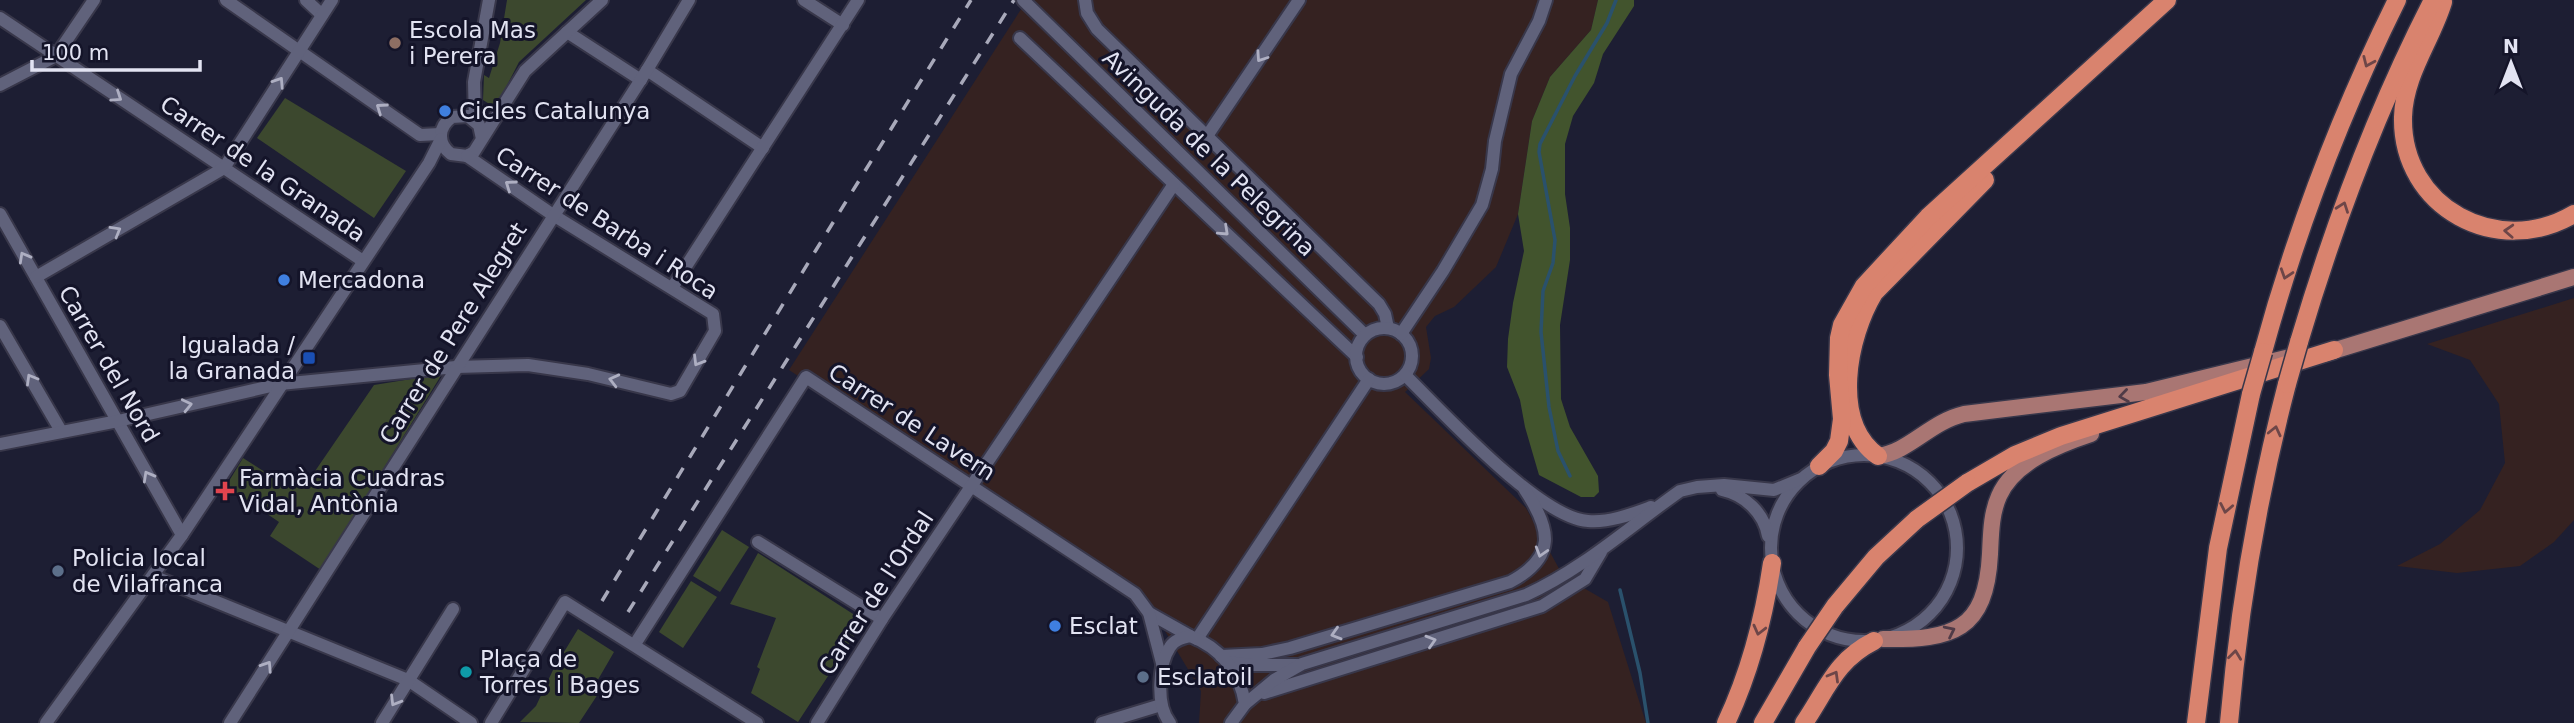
<svg xmlns="http://www.w3.org/2000/svg" width="2574" height="723" viewBox="0 0 2574 723" font-family="'DejaVu Sans',sans-serif">
	<style>
		.industrial { fill: #352221 }
		.green { fill: #3c482e }
		.forest { fill: #42542d }
		.lines { fill: none; stroke-linecap: round; stroke-linejoin: round }
		.stream { stroke: #2a516c; stroke-width: 3.5 }
		.minor-casing { stroke: #38374a; stroke-width: 16 }
		.major-casing { stroke: #38374a; stroke-width: 19 }
		.highway-casing { stroke: #38374a; stroke-width: 21 }
		.minor { stroke: #60627b; stroke-width: 12 }
		.major { stroke: #a97673; stroke-width: 16 }
		.highway { stroke: #d9836e; stroke-width: 18 }
		.rail { stroke: #a8a9ba; stroke-width: 3.5; stroke-dasharray: 12 12; stroke-linecap: butt }
		.highway-bridge-casing { stroke: #38374a; stroke-width: 21; stroke-linecap: butt }
		.highway-bridge { stroke: #d9836e; stroke-width: 18 }
		.oneway { stroke: #aeafc2 }
		.oneway2 { stroke: #6d4648 }
		.oneway3 { stroke: #503b47 }
		.education-dot { fill: #8d6e63; stroke: #141429; stroke-width: 2.5 }
		.shop-dot { fill: #3f7fe0; stroke: #141429; stroke-width: 2.5 }
		.transit-dot { fill: #1a4fb4; stroke: #141429; stroke-width: 2.5 }
		.health-dot { fill: #e0444e; stroke: #141429; stroke-width: 2.5 }
		.service-dot { fill: #5c6f8a; stroke: #141429; stroke-width: 2.5 }
		.culture-dot { fill: #0f9aa8; stroke: #141429; stroke-width: 2.5 }
		.labels { text-anchor: middle; stroke-width: 6; stroke-linejoin: round; paint-order: stroke }
		.poi-label { font-size: 23px; fill: #e2e3f2; stroke: #141429; text-anchor: start }
		.street-label { font-size: 23px; fill: #e2e3f2; stroke: #141429 }
	</style>
	<rect width="100%" height="100%" fill="#1d1e33"/>
	<g class="industrial">
		<polygon points="1027,0 1598,0 1591,30 1550,77 1532,121 1518,214 1496,267 1454,307 1435,316 1426,327 1431,358 1429,369 1405,392 1526,508 1563,576 1608,602 1646,723 1199,723 1201,691 1150,606 789,370"/>
		<polygon points="2574,298 2574,520 2554,542 2520,566 2457,573 2397,566 2440,544 2480,510 2505,463 2499,404 2470,360 2427,344"/>
	</g>
	<g class="green">
		<polygon points="507,0 586,0 519,62 499,101 491,105 483,100 484,75 489,78 500,43"/>
		<polygon points="285,98 406,171 374,218 257,138"/>
		<polygon points="442,374 321,570 270,536 279,522 226,486 243,458 293,490 304,474 311,477 374,385"/>
		<polygon points="722,530 749,547 720,592 693,576"/>
		<polygon points="758,553 864,621 798,722 751,693 760,669 757,667 776,618 730,604"/>
		<polygon points="691,581 717,597 683,648 659,632"/>
		<polygon points="578,629 614,652 592,690 598,694 579,723 520,722 536,706 553,670"/>
	</g>
	<polygon class="forest" points="1598,0 1634,0 1634,6 1603,54 1594,83 1573,116 1565,144 1565,194 1570,228 1570,260 1560,325 1561,399 1570,427 1598,476 1599,492 1594,497 1581,497 1539,475 1525,427 1520,400 1507,367 1508,339 1513,303 1524,251 1518,214 1532,121 1550,77 1591,30"/>
	<g class="lines">
		<g class="stream">
			<polyline points="1570,476 1558,451 1549,407 1541,332 1543,291 1553,263 1555,240 1539,152 1540,144 1575,76 1607,23 1616,0"/>
			<polyline points="1620,590 1640,673 1648,723"/>
		</g>
		<g class="minor-casing">
			<g id="minor">
				<polyline points="226,0 420,135 440,134"/>
				<polyline points="306,0 322,15"/>
				<polyline points="804,0 843,25"/>
				<polyline points="1023,0 1365,335"/>
				<polyline points="1085,0 1087,13 1097,29 1379,304 1385,314 1388,328"/>
				<polyline points="0,18 363,261"/>
				<polyline points="567,32 641,80"/>
				<polyline points="1020,38 1357,357"/>
				<polyline points="647,70 763,148"/>
				<polyline points="0,85 56,56 94,0"/>
				<polyline points="475,120 474,82 489,0"/>
				<polyline points="1207,136 1299,0"/>
				<path d="M 482,139 L 479,125 L 468,116 L 452,117 C 438,127 437,143 451,154 L 467,156 L 474,152 L 525,71 L 602,0"/>
				<polyline points="0,214 182,535"/>
				<polyline points="36,277 224,168 332,0"/>
				<polyline points="672,288 858,0"/>
				<polyline points="0,326 61,431"/>
				<circle cx="1384" cy="356" r="28"/>
				<polyline points="1401,334 1443,271 1482,205 1492,169 1495,141 1511,74 1539,21 1546,0"/>
				<path d="M 1405,375 C 1442,411 1539,518 1588,521 C 1609,523 1632,514 1651,507"/>
				<polyline points="0,444 118,421 280,384 456,367 528,365 588,374 671,394 680,391 715,331 713,314 553,215 467,156"/>
				<circle cx="1864" cy="548" r="93"/>
				<path d="M 1722,490 C 1745,495 1764,513 1768,536"/>
				<polyline points="758,542 882,619"/>
				<polyline points="153,576 408,680 471,723"/>
				<polyline points="1149,613 1190,636"/>
				<polyline points="1197,639 1369,379"/>
				<polyline points="635,644 806,377 1135,594 1149,613 1163,667"/>
				<path d="M 1221,656 L 1262,654 L 1290,648 L 1510,582 C 1557,557 1551,529 1525,490"/>
				<polyline points="1227,662 1252,665 1299,665"/>
				<polyline points="1264,693 1542,606 1585,579 1601,552"/>
				<path d="M 1245,704 L 1274,680 L 1302,664 L 1526,595 C 1583,569 1629,527 1680,491 L 1697,487 L 1724,485 L 1774,490 L 1801,479"/>
				<polyline points="46,723 182,535 429,163 441,139"/>
				<polyline points="230,723 647,70 689,0"/>
				<polyline points="382,723 453,609"/>
				<polyline points="491,723 565,602 757,723"/>
				<polyline points="817,723 882,619 1174,184"/>
				<polyline points="1102,723 1161,705"/>
				<path d="M 1170,723 C 1156,706 1158,665 1170,647 C 1174,640 1182,638 1190,636 C 1221,648 1240,672 1245,704 L 1231,723"/>
			</g>
		</g>
		<g class="major-casing">
			<g id="major">
				<polyline points="2323,354 2574,277"/>
				<path d="M 1878,456 C 1909,452 1930,422 1964,414 L 2146,392 L 2294,356"/>
				<path d="M 1883,639 C 1953,640 1986,631 1990,554 C 1991,534 1991,514 1999,496 C 2014,462 2058,445 2091,434"/>
			</g>
		</g>
		<g class="highway-casing">
			<g id="highway">
				<path d="M 2443,2 C 2431,41 2404,75 2403,117 C 2401,208 2498,259 2574,214"/>
				<path d="M 2299,342 C 2334,224 2377,109 2433,0"/>
				<path d="M 2263,352 C 2296,231 2341,113 2397,0"/>
				<path d="M 1878,456 C 1830,422 1848,336 1874,293 L 1985,180"/>
				<polyline points="1819,466 1834,451 1839,441 1842,419 1838,375 1839,338 1842,325 1864,286 1928,217 2167,0"/>
				<polyline points="1967,483 2015,455 2061,436 2334,350"/>
				<polyline points="1835,606 1876,557 1917,519"/>
				<path d="M 1726,723 C 1750,672 1764,618 1772,563"/>
				<polyline points="1763,723 1807,647"/>
				<path d="M 1804,723 C 1827,689 1836,660 1874,641"/>
				<polyline points="2196,723 2218,548 2251,394"/>
				<path d="M 2229,723 C 2239,608 2258,495 2287,384"/>
			</g>
		</g>
		<use href="#minor" class="minor"/>
		<use href="#major" class="major"/>
		<use href="#highway" class="highway"/>
		<g class="rail">
			<polyline points="602,601 816,250 971,0"/>
			<polyline points="628,612 1014,0"/>
		</g>
		<g class="highway-bridge-casing">
			<g id="highway-bridge">
				<polyline points="2287,384 2299,342"/>
				<polyline points="2251,394 2263,352"/>
				<polyline points="1917,519 1967,483"/>
				<polyline points="1807,647 1835,606"/>
			</g>
		</g>
		<use href="#highway-bridge" class="highway-bridge"/>
	</g>
	<defs><path id="oneway-chevron" d="M-2-3.5L2.5 0L-2 3.5" fill="none" stroke-width="1.6" stroke-linecap="round" stroke-linejoin="round" transform="scale(1.75)"/></defs>
	<g class="oneway">
		<use href="#oneway-chevron" transform="translate(1261 57) rotate(124)"/>
		<use href="#oneway-chevron" transform="translate(279 82) rotate(-57)"/>
		<use href="#oneway-chevron" transform="translate(117 97) rotate(34)"/>
		<use href="#oneway-chevron" transform="translate(381 108) rotate(-145)"/>
		<use href="#oneway-chevron" transform="translate(510 185) rotate(-145)"/>
		<use href="#oneway-chevron" transform="translate(116 231) rotate(-30)"/>
		<use href="#oneway-chevron" transform="translate(1224 231) rotate(43)"/>
		<use href="#oneway-chevron" transform="translate(24 257) rotate(-119)"/>
		<use href="#oneway-chevron" transform="translate(698 361) rotate(121)"/>
		<use href="#oneway-chevron" transform="translate(31 379) rotate(-120)"/>
		<use href="#oneway-chevron" transform="translate(614 380) rotate(-166)"/>
		<use href="#oneway-chevron" transform="translate(187 405) rotate(-13)"/>
		<use href="#oneway-chevron" transform="translate(148 476) rotate(-119)"/>
		<use href="#oneway-chevron" transform="translate(1541 552) rotate(107)"/>
		<use href="#oneway-chevron" transform="translate(1336 634) rotate(163)"/>
		<use href="#oneway-chevron" transform="translate(1431 641) rotate(-17)"/>
		<use href="#oneway-chevron" transform="translate(267 666) rotate(-57)"/>
		<use href="#oneway-chevron" transform="translate(395 701) rotate(121)"/>
	</g>
	<g class="oneway2">
		<use href="#oneway-chevron" transform="translate(2368 62) rotate(114)"/>
		<use href="#oneway-chevron" transform="translate(2343 207) rotate(-70)"/>
		<use href="#oneway-chevron" transform="translate(2509 231) rotate(-177)"/>
		<use href="#oneway-chevron" transform="translate(2286 274) rotate(108)"/>
		<use href="#oneway-chevron" transform="translate(2275 431) rotate(-77)"/>
		<use href="#oneway-chevron" transform="translate(2226 508) rotate(101)"/>
		<use href="#oneway-chevron" transform="translate(1759 630) rotate(104)"/>
		<use href="#oneway-chevron" transform="translate(2235 655) rotate(-83)"/>
		<use href="#oneway-chevron" transform="translate(1834 676) rotate(-60)"/>
	</g>
	<g class="oneway3">
		<use href="#oneway-chevron" transform="translate(2124 396) rotate(172)"/>
		<use href="#oneway-chevron" transform="translate(1950 631) rotate(-26)"/>
	</g>
	<circle class="education-dot" cx="395" cy="43" r="7"/>
	<g class="shop-dot">
		<circle cx="445" cy="111" r="7"/>
		<circle cx="284" cy="280" r="7"/>
		<circle cx="1055" cy="626" r="7"/>
	</g>
	<rect class="transit-dot" x="302" y="351" width="14" height="14" rx="3.5"/>
	<path class="health-dot" d="M221.5 480.5h7v7h7v7h-7v7h-7v-7h-7v-7h7z"/>
	<g class="service-dot">
		<circle cx="58" cy="571" r="7"/>
		<circle cx="1143" cy="677" r="7"/>
	</g>
	<circle class="culture-dot" cx="466" cy="672" r="7"/>
	<g class="labels">
		<g class="poi-label">
			<text x="409" y="38">Escola Mas<tspan x="409" dy="26">i Perera</tspan></text>
			<text x="459" y="119">Cicles Catalunya</text>
			<text x="298" y="288">Mercadona</text>
			<text x="295" y="353" text-anchor="end">Igualada /<tspan x="295" dy="26">la Granada</tspan></text>
			<text x="239" y="486">Farmàcia Cuadras<tspan x="239" dy="26">Vidal, Antònia</tspan></text>
			<text x="72" y="566">Policia local<tspan x="72" dy="26">de Vilafranca</tspan></text>
			<text x="1069" y="634">Esclat</text>
			<text x="480" y="667">Plaça de<tspan x="480" dy="26">Torres i Bages</tspan></text>
			<text x="1157" y="685">Esclatoil</text>
		</g>
		<g class="street-label">
			<text transform="translate(1209 153) rotate(44)" y="8">Avinguda de la Pelegrina</text>
			<text transform="translate(263 169) rotate(34)" y="8">Carrer de la Granada</text>
			<text transform="translate(607 223) rotate(33)" y="8">Carrer de Barba i Roca</text>
			<text transform="translate(453 333) rotate(-58)" y="8">Carrer de Pere Alegret</text>
			<text transform="translate(109 364) rotate(60)" y="8">Carrer del Nord</text>
			<text transform="translate(912 422) rotate(33)" y="8">Carrer de Lavern</text>
			<text transform="translate(876 593) rotate(-57)" y="8">Carrer de l'Ordal</text>
		</g>
	</g>
	<g transform="translate(2511 63)" stroke="#141429" stroke-width="5" paint-order="stroke">
	<path d="M0-5L12 26L0 18L-12 26Z" fill="#e2e3f2"/>
	<text y="-10" font-size="19" font-weight="bold" text-anchor="middle" fill="#e2e3f2">N</text>
	</g>
	<path d="M32 60v10h168v-10" fill="none" stroke="#e2e3f2" stroke-width="3.5"/>
	<text x="42" y="60" font-size="21" fill="#e2e3f2" stroke="#141429" stroke-width="5" paint-order="stroke">100 m</text>
</svg>
